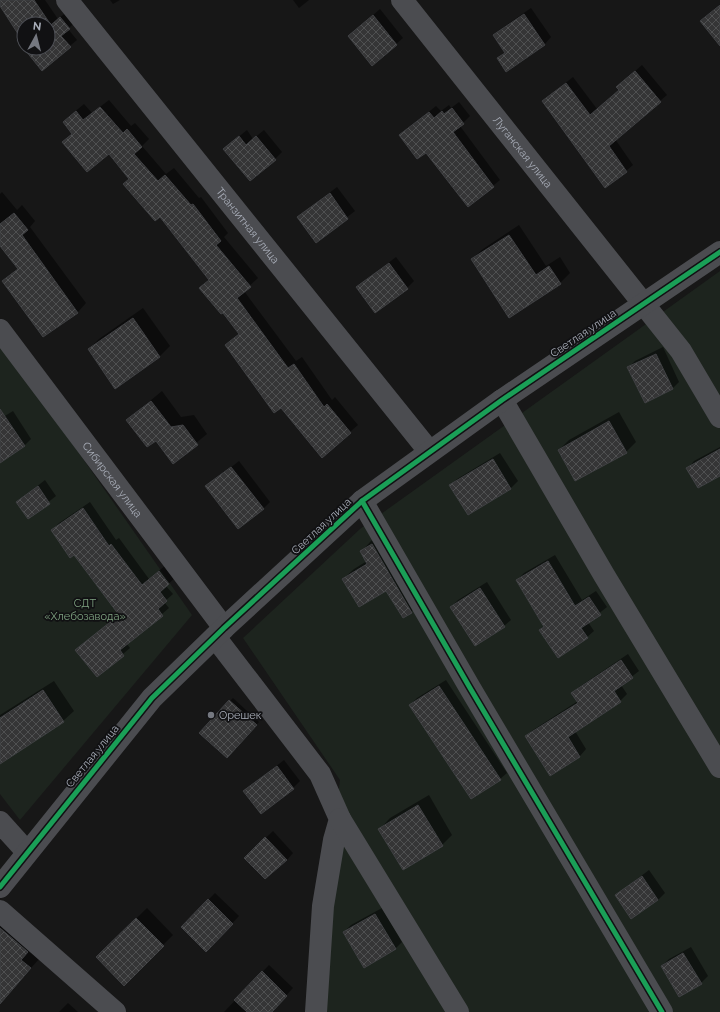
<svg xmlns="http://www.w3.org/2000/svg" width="720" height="1012" viewBox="0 0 720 1012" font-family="Raleway,sans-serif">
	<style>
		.garden { fill: #1d241e }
		.shadow { fill: #0007 }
		.building { fill: url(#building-cross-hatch); stroke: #3f4043; fill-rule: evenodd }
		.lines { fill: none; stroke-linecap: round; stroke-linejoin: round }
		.minor { stroke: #4b4c50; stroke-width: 22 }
		.cycleway-casing { stroke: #111113; stroke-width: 8 }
		.cycleway { stroke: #1a9f57; stroke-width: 5 }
		.poi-dot { fill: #757880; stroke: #111113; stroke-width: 1.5 }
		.labels { text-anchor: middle; stroke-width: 3.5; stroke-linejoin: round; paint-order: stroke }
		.street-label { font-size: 11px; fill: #a8adb8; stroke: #111113 }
		.park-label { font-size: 11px; fill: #7fa381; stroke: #111113 }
		.poi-label { font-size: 11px; fill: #a8adb8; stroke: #111113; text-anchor: start }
	</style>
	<defs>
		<pattern id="building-cross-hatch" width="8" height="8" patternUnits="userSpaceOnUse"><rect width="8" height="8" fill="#353536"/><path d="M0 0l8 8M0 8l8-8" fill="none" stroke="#4f5051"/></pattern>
	</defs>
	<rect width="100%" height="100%" fill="#171717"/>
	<g class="garden">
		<polygon points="720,271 720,1012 313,1012 340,780 243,638 360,529"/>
		<polygon points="0,340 192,615 20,820 0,794"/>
	</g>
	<g class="shadow">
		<polygon points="0,0 45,0 58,19 68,11 76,21 68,29 77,40 42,69 24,48 48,48 48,24 24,24 24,48 21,37 0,5"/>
		<polygon points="110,0 120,0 113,4"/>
		<polygon points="293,0 309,0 299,8"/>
		<polygon points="720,4 720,44 701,21"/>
		<polygon points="531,8 551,37 545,44 507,70 498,59 505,52 494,35 501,29"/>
		<polygon points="380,9 403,38 396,44 349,36"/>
		<polygon points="642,65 667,95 615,139 633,165 626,171 543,101 573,77 597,109 620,90 624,81"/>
		<polygon points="109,100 131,126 135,123 149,139 142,146 166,174 174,168 199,198 201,197 228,233 224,237 258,278 244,291 296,361 302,357 332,400 335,397 358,425 322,456 281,407 226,345 239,333 223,312 201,288 209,279 130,178 109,153 64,142 73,133 64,122 72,114 84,104 92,113"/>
		<polygon points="459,102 470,116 460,126 500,180 468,206 426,151 400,135 436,106 441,111 449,105 451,108"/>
		<polygon points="247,130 253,139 264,130 282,152 275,159 231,143"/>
		<polygon points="337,187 355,211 316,241 298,217"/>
		<polygon points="2,192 17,210 22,205 35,221 30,227 86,303 78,312 43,336 3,282 19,268 0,245 0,194"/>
		<polygon points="519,225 546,266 560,257 570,273 560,283 472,259 483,249"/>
		<polygon points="396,257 414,281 407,288 357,287"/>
		<polygon points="143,308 170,346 160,356 116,387 89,349 99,339"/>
		<polygon points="663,347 679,382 673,388 628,368 635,361"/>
		<polygon points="162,391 181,417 194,415 207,434 173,462 156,439 127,420"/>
		<polygon points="13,411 31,439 24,446 0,462 0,419"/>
		<polygon points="619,412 636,442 626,452 559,450 569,440"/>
		<polygon points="720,447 720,474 688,468 694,461"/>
		<polygon points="500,453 518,481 511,488 468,514 451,486 457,479"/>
		<polygon points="239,461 270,502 263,509 207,486"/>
		<polygon points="45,480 56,496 28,518 17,502"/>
		<polygon points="90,502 116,540 119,538 149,579 166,565 176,577 166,586 173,594 164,602 169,608 127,644 130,648 97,676 76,650 120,614 74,554 52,530 59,523"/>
		<polygon points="383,534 422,602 411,612 403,617 387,590 343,579 354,569 367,561 361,552 371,541"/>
		<polygon points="555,555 582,600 596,591 607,607 588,622 594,631 587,637 540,630 544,626 517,580 524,573"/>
		<polygon points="487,582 511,620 504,626 451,607 458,600"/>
		<polygon points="628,654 639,671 621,685 627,694 620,701 575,731 586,749 580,756 551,774 526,736 533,730 578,701 572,694 579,687"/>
		<polygon points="446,680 507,773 500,779 410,705 417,698"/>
		<polygon points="54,681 74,711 63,721 0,762 0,715"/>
		<polygon points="233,698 259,722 230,754 230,701"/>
		<polygon points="284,760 300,781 293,788 245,791"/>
		<polygon points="429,795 452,835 442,845 380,829 390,818"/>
		<polygon points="273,831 293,853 287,860 245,858"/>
		<polygon points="649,870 665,893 658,900 631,917 616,895"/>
		<polygon points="215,893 239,916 206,951 182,927"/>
		<polygon points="147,908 173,935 124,984 97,957"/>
		<polygon points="382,908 402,942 395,949 344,932 351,925"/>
		<polygon points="0,911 40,958 4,998 0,994"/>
		<polygon points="691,947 708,976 701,983 662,966 669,959"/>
		<polygon points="269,965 293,988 271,1012 224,1012"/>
		<polygon points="68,1003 78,1012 59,1012"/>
	</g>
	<g class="building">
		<path d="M 0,0 L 34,0 L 51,25 L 60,17 L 70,29 L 61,36 L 71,47 L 42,71 L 17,40 L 20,37 L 0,6 ZM 24,24 L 48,24 L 48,48 L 24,48 Z"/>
		<polygon points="720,5 720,46 700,21"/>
		<polygon points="524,14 545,45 506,72 497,58 505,53 493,35"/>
		<polygon points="373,15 397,45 372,66 348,36"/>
		<polygon points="635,71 661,102 609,146 627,172 605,188 542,101 566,83 590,115 619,90 616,87"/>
		<polygon points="100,107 123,133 127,129 142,147 134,154 158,181 165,175 191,205 193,204 221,241 216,245 251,287 237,298 288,368 294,364 324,407 327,404 351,433 322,458 281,408 274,413 225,345 239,334 223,313 221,314 199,288 209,280 160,217 155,221 123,184 129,179 109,154 87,172 62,142 72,134 63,122 76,111 83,120"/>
		<polygon points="452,108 464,124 453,132 494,187 468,207 426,153 417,159 399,135 429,112 434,118 442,111 444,114"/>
		<polygon points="239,136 246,145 256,136 276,160 250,181 223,149"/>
		<polygon points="330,193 348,219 316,243 297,217"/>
		<polygon points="14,213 28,230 22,235 78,313 43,337 2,281 18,269 0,246 0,224"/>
		<polygon points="509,235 536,275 549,266 561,284 509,318 471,259"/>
		<polygon points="389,263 408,289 375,313 356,287"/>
		<polygon points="133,318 160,357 115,389 88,349"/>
		<polygon points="656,354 673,389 645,403 627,367"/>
		<polygon points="151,401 171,427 183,425 198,445 173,464 156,441 147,447 126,420"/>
		<polygon points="0,409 25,446 0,463"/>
		<polygon points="609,421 627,453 575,481 558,450"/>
		<polygon points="720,449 720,476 698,488 686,468"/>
		<polygon points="493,459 511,489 468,515 449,485"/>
		<polygon points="231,467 264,509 238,529 205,486"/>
		<polygon points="38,486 50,504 28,519 16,502"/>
		<polygon points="83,508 109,546 111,544 142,585 159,571 169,584 160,592 167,601 158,609 163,616 120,650 124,656 97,677 75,650 119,615 74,555 70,558 51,530"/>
		<polygon points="372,544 412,613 403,618 386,591 359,607 342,579 367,564 360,551"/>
		<polygon points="548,561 575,606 589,597 601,615 581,628 588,638 558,658 539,630 544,627 516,580"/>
		<polygon points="480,588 505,627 475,646 450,607"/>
		<polygon points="621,660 633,678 614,691 621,702 568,737 580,757 550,776 525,736 578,703 571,693"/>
		<polygon points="439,686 501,780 471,799 409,705"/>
		<polygon points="43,690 64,722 0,764 0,718"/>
		<polygon points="229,700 257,725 227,758 199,733"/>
		<polygon points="277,766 294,789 261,814 243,791"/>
		<polygon points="418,805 443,846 403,870 378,829"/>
		<polygon points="265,837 287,860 265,879 244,858"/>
		<polygon points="642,876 658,900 631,919 615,895"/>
		<polygon points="208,899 233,924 206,952 181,927"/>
		<polygon points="375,914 396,949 364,968 343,932"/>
		<polygon points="136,918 164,946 124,986 96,957"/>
		<polygon points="0,928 28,952 21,960 31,968 0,1004"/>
		<polygon points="683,953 702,984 679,997 661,966"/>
		<polygon points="262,971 287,996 272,1012 247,1012 234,1000"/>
	</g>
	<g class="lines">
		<g class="minor">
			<path id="s1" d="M 67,0 L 429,451"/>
			<path id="s2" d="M 402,0 L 681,351 L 720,417"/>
			<path id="s3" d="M 0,330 L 224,628"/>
			<polyline points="502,400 604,575 720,767"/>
			<polyline points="362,501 470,688 662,1012"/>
			<polyline points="215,637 320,774 340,819 334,840 323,906 316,1012"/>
			<polyline points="340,819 458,1012"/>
			<polyline points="0,822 27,852"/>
			<polyline points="0,887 152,698 224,628 362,501 502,400 720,252"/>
			<polyline points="0,911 115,1012"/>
		</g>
		<g class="cycleway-casing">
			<g id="cycleway">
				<polyline points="362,501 470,688 662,1012"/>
				<polyline points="0,887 152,698 224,628 362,501 502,400 720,252"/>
			</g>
		</g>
		<use href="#cycleway" class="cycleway"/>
	</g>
	<circle class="poi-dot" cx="211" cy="715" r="4"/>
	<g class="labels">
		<g class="street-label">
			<text dy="4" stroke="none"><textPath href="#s2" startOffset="194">Луганская улица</textPath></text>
			<text dy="4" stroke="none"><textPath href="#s1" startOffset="289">Транзитная улица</textPath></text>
			<text transform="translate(583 333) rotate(-34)" y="4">Светлая улица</text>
			<text dy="4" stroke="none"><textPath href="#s3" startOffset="187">Сибирская улица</textPath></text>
			<text transform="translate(321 526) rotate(-43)" y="4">Светлая улица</text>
			<text transform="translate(92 756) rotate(-51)" y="4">Светлая улица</text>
		</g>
		<g class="park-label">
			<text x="85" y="607">СДТ<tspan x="85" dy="13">«Хлебозавода»</tspan></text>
		</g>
		<g class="poi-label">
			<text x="219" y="719">Орешек</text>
		</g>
	</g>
	<g transform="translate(36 36) rotate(7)"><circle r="19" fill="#111113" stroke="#4d4f55"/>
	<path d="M0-3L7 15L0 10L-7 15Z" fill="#757880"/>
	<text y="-6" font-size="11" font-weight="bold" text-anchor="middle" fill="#a8adb8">N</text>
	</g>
</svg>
